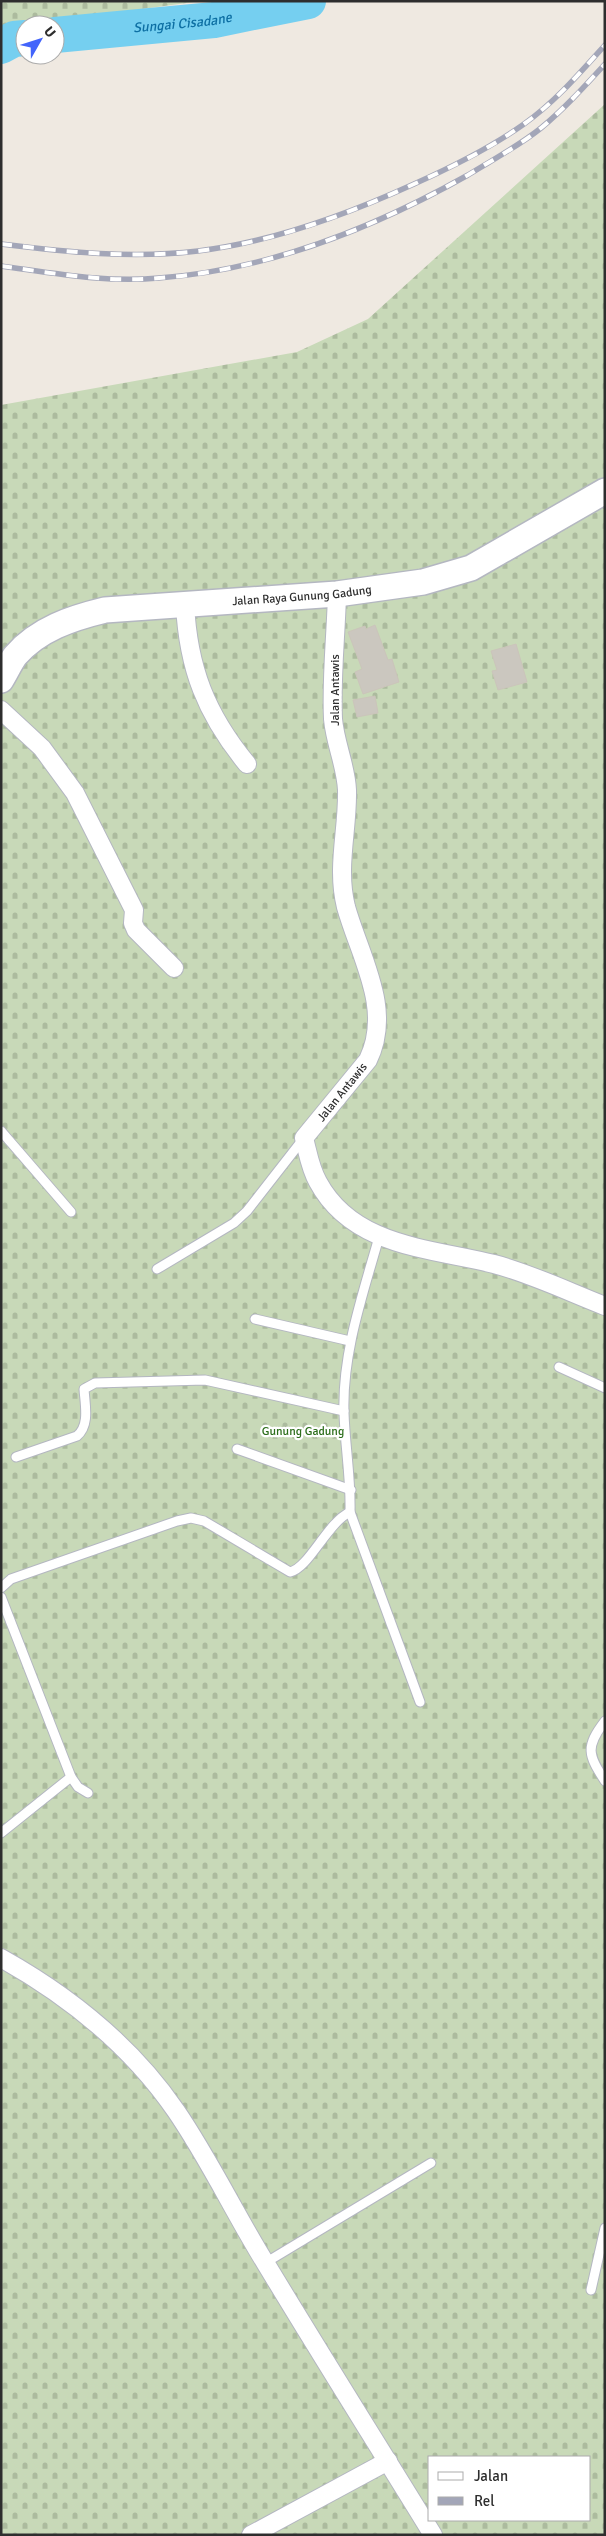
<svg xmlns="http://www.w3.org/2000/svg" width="606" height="2536" viewBox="0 0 606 2536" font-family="Signika,sans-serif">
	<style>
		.cemetery { fill: url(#cemetery-stones); fill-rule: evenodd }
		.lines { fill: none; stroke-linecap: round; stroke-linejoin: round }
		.river { stroke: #75cff0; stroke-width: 36 }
		.building { fill: #cbc7bf; stroke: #cbc5ba }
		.lane-casing { stroke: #b4b7c1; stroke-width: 11 }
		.street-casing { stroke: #b4b7c1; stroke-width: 20 }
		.secondary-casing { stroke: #b4b7c1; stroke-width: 28 }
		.lane { stroke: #fff; stroke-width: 9 }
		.street { stroke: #fff; stroke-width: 18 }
		.secondary { stroke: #fff; stroke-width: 25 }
		.rail-casing { stroke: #a3a6b8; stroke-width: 5.5 }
		.rail { stroke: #fff; stroke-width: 4; stroke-dasharray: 11; stroke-linecap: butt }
		.labels { text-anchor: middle; stroke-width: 4.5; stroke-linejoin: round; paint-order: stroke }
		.street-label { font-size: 12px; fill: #2e2e2e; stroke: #fff }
		.park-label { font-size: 12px; fill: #2c6e1b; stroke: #fff }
		.water-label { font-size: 14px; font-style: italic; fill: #0d6fa3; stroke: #fff }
	</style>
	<defs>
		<pattern id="cemetery-stones" width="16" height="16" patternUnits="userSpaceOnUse" patternTransform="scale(1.25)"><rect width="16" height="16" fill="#c8d9b8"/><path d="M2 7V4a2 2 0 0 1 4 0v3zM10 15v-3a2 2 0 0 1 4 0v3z" fill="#acbb9e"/></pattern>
	</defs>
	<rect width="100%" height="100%" fill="#efe9e1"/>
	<g class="cemetery">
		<polygon points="1,1 201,1 25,25 1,32"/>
		<path d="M 605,104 L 605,2535 L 1,2535 L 1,405 L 297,352 L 368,319 ZM 430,2457 L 590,2457 L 590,2520 L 430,2520 Z"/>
	</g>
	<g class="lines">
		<g class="river">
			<path id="s1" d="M 55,35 L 214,20 L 308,1"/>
			<polyline points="1,46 14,39 25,38"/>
		</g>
	</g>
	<g class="building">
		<polygon points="375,625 388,660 392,659 399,682 363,694 355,672 362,669 348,632 365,626 366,629"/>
		<polygon points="516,644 527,682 498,690 492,671 497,670 491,651"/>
		<polygon points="375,696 378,713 357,717 353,700"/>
	</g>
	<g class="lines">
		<g class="lane-casing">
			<g id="lane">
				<polyline points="1,1131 71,1212"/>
				<path d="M 379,1237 C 363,1294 342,1353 344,1413 C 345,1446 351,1478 350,1512 L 420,1702"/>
				<polyline points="157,1269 234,1223 247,1211 304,1138"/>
				<polyline points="255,1319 350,1341"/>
				<polyline points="559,1367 605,1388"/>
				<polyline points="237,1449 351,1490"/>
				<path d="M 16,1457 L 77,1436 C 90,1425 85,1405 84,1389 L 95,1383 L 205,1380 L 344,1411"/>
				<path d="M 1,1588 L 11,1579 L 177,1521 L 191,1518 L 204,1521 L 290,1572 C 309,1568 327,1523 350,1512"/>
				<polyline points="1,1597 71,1777 78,1787 88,1793"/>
				<path d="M 605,1721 C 585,1747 588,1755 605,1781"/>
				<polyline points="1,1833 71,1777"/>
				<polyline points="265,2263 431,2163"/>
				<polyline points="591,2290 605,2228"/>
			</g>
		</g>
		<g class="street-casing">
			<g id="street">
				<path d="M 337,594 C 336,635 331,678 333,719 C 335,743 346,766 347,790 C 348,830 336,867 346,907 C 360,957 393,1009 368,1060 L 304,1138 C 308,1153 310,1168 318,1182 C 353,1247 430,1248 494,1264 C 532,1274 569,1292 605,1306"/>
				<path d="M 185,604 C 188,668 206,714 247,764"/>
				<polyline points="1,710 42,748 75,793 134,910 133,923 136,930 174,968"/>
				<path d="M 1,1958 C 69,1996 132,2047 176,2111 C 209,2159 235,2214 266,2264 C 321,2355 377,2444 433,2535"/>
				<polyline points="251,2535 388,2461"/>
			</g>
		</g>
		<g class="secondary-casing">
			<g id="secondary">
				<path id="s2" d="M 1,680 C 6,672 10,663 15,656 C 38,629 72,618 105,610 L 337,594 L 423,582 L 471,568 L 605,491"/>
			</g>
		</g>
		<use href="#lane" class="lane"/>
		<use href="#street" class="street"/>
		<use href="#secondary" class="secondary"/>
		<g class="rail-casing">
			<g id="rail">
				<path d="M 1,244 C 67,252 132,259 198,251 C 273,242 346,215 414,184 C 452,167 489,149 524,124 C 555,102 579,74 605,45"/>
				<path d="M 1,266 C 53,273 106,283 159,278 C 268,270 374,228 468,175 C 492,160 519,146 541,128 C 564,109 584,87 605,64"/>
			</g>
		</g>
		<use href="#rail" class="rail"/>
	</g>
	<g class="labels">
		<g class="street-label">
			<text dy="4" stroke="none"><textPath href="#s2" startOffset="328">Jalan Raya Gunung Gadung</textPath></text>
			<text transform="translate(335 690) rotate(-90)" y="4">Jalan Antawis</text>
			<text transform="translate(342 1092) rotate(-51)" y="4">Jalan Antawis</text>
		</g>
		<g class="park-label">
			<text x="303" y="1435">Gunung Gadung</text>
		</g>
		<g class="water-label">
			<text dy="5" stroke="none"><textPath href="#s1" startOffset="128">Sungai Cisadane</textPath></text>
		</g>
	</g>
	<rect width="606" height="2536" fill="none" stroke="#2e2e2e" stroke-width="5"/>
	<rect x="428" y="2456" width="162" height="65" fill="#ffffff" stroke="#ababab"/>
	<rect x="438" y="2472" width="25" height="8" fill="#ffffff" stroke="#ababab"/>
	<text x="474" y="2481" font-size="15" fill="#2e2e2e">Jalan</text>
	<rect x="438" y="2497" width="25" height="8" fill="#a3a6b8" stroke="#ababab"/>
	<text x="474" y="2506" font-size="15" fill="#2e2e2e">Rel</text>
	<g transform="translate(40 40) rotate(51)"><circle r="24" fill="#ffffff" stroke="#ababab"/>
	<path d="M0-4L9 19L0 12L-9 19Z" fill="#4264fb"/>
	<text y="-8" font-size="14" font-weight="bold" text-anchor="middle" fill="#2e2e2e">U</text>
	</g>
</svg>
